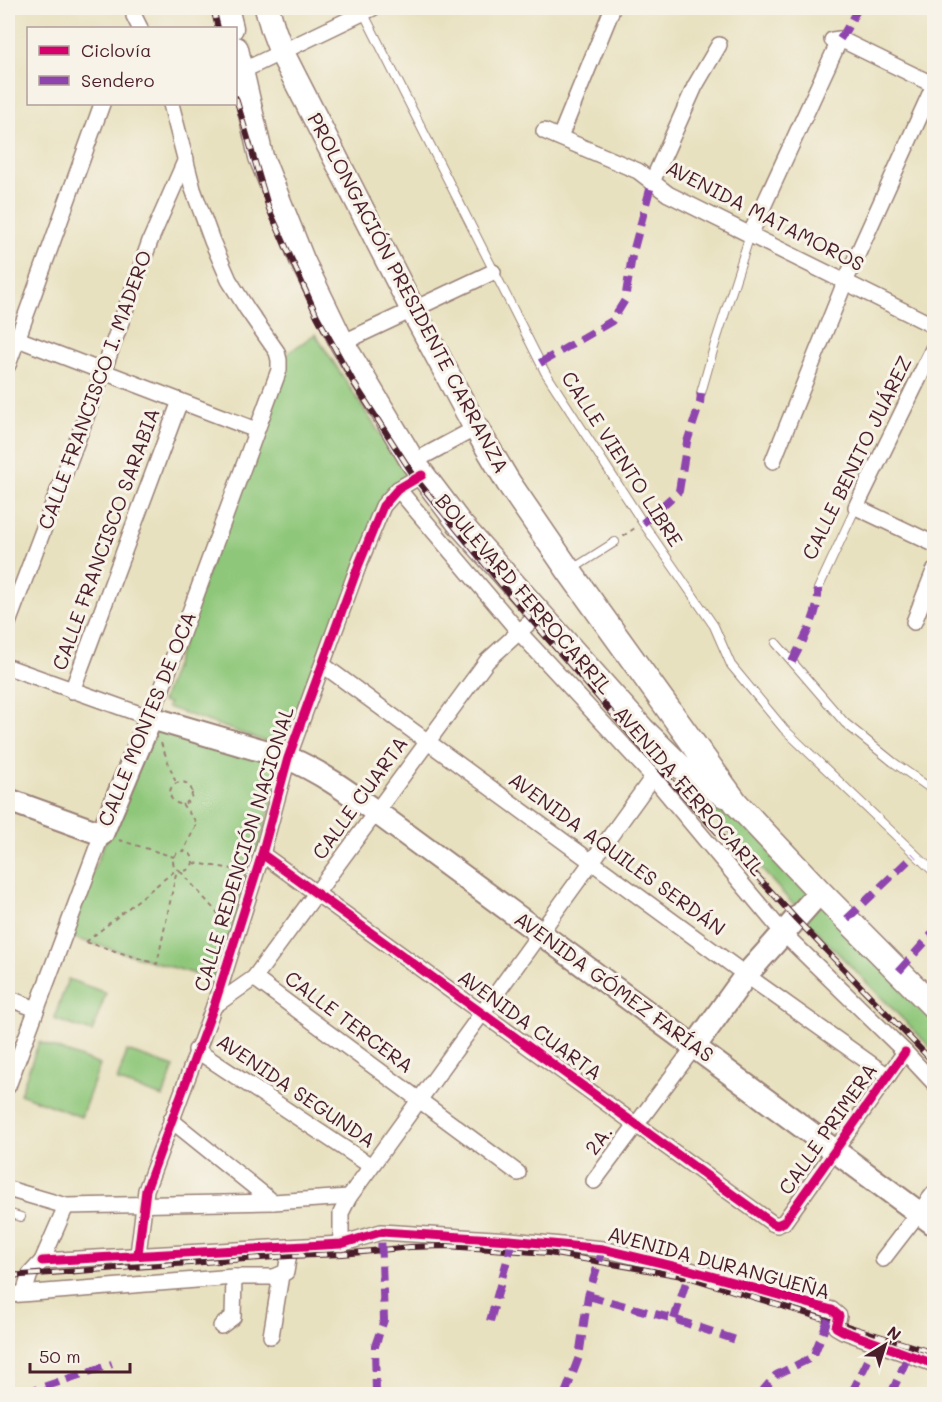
<svg xmlns="http://www.w3.org/2000/svg" width="942" height="1402" viewBox="0 0 942 1402" font-family="Mali,sans-serif">
	<style>
		.green { fill: #8fc77a; stroke: #6c7352; stroke-width: 1.5 }
		.lines { fill: none; stroke-linecap: round; stroke-linejoin: round }
		.lane-casing { stroke: #998076; stroke-width: 10 }
		.street-casing { stroke: #998076; stroke-width: 18 }
		.secondary-casing { stroke: #998076; stroke-width: 26 }
		.primary-casing { stroke: #998076; stroke-width: 27 }
		.path { stroke: #998076; stroke-width: 2; stroke-dasharray: 4.5 4.5; stroke-linecap: butt }
		.lane { stroke: #fff; stroke-width: 8 }
		.street { stroke: #fff; stroke-width: 15 }
		.secondary { stroke: #fff; stroke-width: 22 }
		.primary { stroke: #fff; stroke-width: 24 }
		.rail-casing { stroke: #4a1f2b; stroke-width: 6 }
		.rail { stroke: #f7f3e8; stroke-width: 4; stroke-dasharray: 11; stroke-linecap: butt }
		.quiet { stroke: #8e44ad; stroke-width: 8; stroke-dasharray: 15 8; stroke-linecap: butt }
		.cycleway-casing { stroke: #f7f3e8; stroke-width: 13 }
		.cycleway { stroke: #d6006c; stroke-width: 9 }
		.labels { text-anchor: middle; stroke-width: 6; stroke-linejoin: round; paint-order: stroke }
		.street-label { font-size: 20px; fill: #4a1f2b; stroke: #f7f3e8 }
	</style>
	<rect width="100%" height="100%" fill="#f7f3e8"/>
	<filter id="ink" filterUnits="userSpaceOnUse"><feTurbulence type="fractalNoise" baseFrequency=".0167" numOctaves="2"/><feDisplacementMap in="SourceGraphic" scale="12" xChannelSelector="R" yChannelSelector="G"/><feConvolveMatrix kernelMatrix="1 2 1 2 8 2 1 2 1" color-interpolation-filters="sRGB"/></filter>
	<filter id="wash" filterUnits="userSpaceOnUse"><feTurbulence type="fractalNoise" baseFrequency=".008" numOctaves="4" result="noise"/><feDisplacementMap in="SourceGraphic" scale="24" xChannelSelector="R" yChannelSelector="G"/><feGaussianBlur stdDeviation="1.35" result="paint"/><feColorMatrix in="noise" values="0 0 0 0 0 0 0 0 0 0 0 0 0 0 0 0 0 1.4 0 .05"/><feComposite in="paint" operator="in"/></filter>
	<g filter="url(#wash)">
		<rect width="100%" height="100%" fill="#e8e1c0"/>
		<g class="green">
			<polygon points="315,334 407,475 384,496 292,751 167,707 169,703 162,702 284,356"/>
			<polygon points="153,722 285,760 219,981 67,936"/>
			<polygon points="689,788 730,807 934,1015 934,1051 825,940"/>
			<polygon points="68,979 106,993 92,1032 54,1019"/>
			<polygon points="39,1042 100,1065 81,1117 20,1094"/>
			<polygon points="127,1051 174,1067 163,1097 117,1081"/>
		</g>
	</g>
	<g filter="url(#ink)">
		<g class="lines">
			<g class="lane-casing">
				<g id="lane">
					<polyline points="363,12 545,372 643,523 714,626 731,665 784,729 934,872"/>
					<polyline points="701,393 714,347 750,235"/>
					<polyline points="571,570 615,542"/>
					<polyline points="818,589 856,507"/>
					<polyline points="776,643 845,723 893,762 934,791"/>
					<polyline points="8,1213 21,1217"/>
				</g>
			</g>
			<g class="street-casing">
				<g id="street">
					<polyline points="134,8 134,16 140,28"/>
					<polyline points="832,40 840,39 934,85"/>
					<polyline points="240,72 373,8"/>
					<polyline points="544,131 638,171 668,194 934,326"/>
					<polyline points="560,137 611,12"/>
					<polyline points="652,182 695,86 719,45"/>
					<polyline points="750,235 840,39"/>
					<polyline points="10,336 256,430"/>
					<polyline points="342,343 493,272"/>
					<polyline points="934,347 856,507 934,544"/>
					<polyline points="8,365 102,104"/>
					<polyline points="773,461 845,282 934,85"/>
					<polyline points="413,462 476,428"/>
					<polyline points="398,489 519,632 653,777 783,933 905,1052 934,1083"/>
					<polyline points="914,622 934,571"/>
					<polyline points="8,623 103,372 150,241 186,159"/>
					<polyline points="323,665 746,975 888,1076"/>
					<polyline points="8,667 151,718 279,370 279,360 277,352 247,309 229,280 212,241 193,189 171,104"/>
					<polyline points="72,691 180,401"/>
					<polyline points="262,854 772,1223 777,1225 784,1222 905,1052"/>
					<polyline points="254,978 518,1173"/>
					<polyline points="8,998 36,1009"/>
					<polyline points="214,1006 254,978 487,661 539,614"/>
					<polyline points="196,1050 371,1166"/>
					<polyline points="8,1086 102,834"/>
					<polyline points="171,1120 273,1202"/>
					<polyline points="594,1181 695,1046"/>
					<polyline points="8,1189 66,1206 273,1202 349,1197"/>
					<polyline points="341,1244 341,1213 349,1197 653,777"/>
					<polyline points="138,1254 146,1190 214,1006 262,854 288,758 359,564 383,506 398,489 422,475"/>
					<polyline points="883,1259 934,1193"/>
					<polyline points="42,1261 341,1244 381,1232 510,1240 603,1249 690,1270 832,1310 839,1316 836,1327 843,1331 934,1364"/>
					<polyline points="24,1293 30,1274 42,1261 66,1206"/>
					<polyline points="8,1295 234,1277 274,1277 286,1272 290,1247"/>
					<polyline points="221,1326 233,1317 234,1277"/>
					<polyline points="271,1336 281,1275"/>
				</g>
			</g>
			<g class="secondary-casing">
				<g id="secondary">
					<path d="M 8,800 L 102,834 L 151,718 L 288,758 C 321,772 347,791 376,812 L 934,1224"/>
					<polyline points="695,1046 746,975 820,892"/>
				</g>
			</g>
			<g class="primary-casing">
				<g id="primary">
					<polyline points="226,8 231,28"/>
					<polyline points="267,8 273,29 282,53 413,310 476,428 508,482 569,571 736,803 820,892 934,1007"/>
					<polyline points="236,49 261,157 302,260 342,343 413,462 459,523 642,729 680,766 724,795"/>
				</g>
			</g>
			<g class="path">
				<polyline points="623,536 635,528"/>
				<polyline points="161,743 176,783"/>
				<circle cx="181" cy="793" r="11"/>
				<polyline points="182,804 197,823 184,850"/>
				<polyline points="119,840 174,857"/>
				<circle cx="183" cy="861" r="10"/>
				<polyline points="194,863 240,870"/>
				<polyline points="180,871 223,919"/>
				<polyline points="86,942 157,964 177,869"/>
				<polyline points="86,942 177,869"/>
			</g>
			<use href="#lane" class="lane"/>
			<use href="#street" class="street"/>
			<use href="#secondary" class="secondary"/>
			<use href="#primary" class="primary"/>
			<g class="rail-casing">
				<g id="rail">
					<polyline points="213,8 218,28"/>
					<polyline points="236,98 269,209 317,316 354,383 416,479 510,595 668,778 796,919 934,1063"/>
					<polyline points="8,1276 289,1256 343,1254 410,1247 446,1246 549,1253 688,1277 934,1353"/>
				</g>
			</g>
			<use href="#rail" class="rail"/>
			<g class="quiet">
				<polyline points="840,39 846,30 858,8"/>
				<polyline points="934,85 934,84"/>
				<polyline points="540,363 612,321 625,300 632,256 652,182"/>
				<polyline points="643,523 679,491 687,442 700,403 701,393"/>
				<path d="M 792,662 C 803,640 820,613 818,589"/>
				<polyline points="847,919 914,855"/>
				<polyline points="899,971 934,932"/>
				<polyline points="588,1296 674,1319 736,1340"/>
				<polyline points="674,1319 690,1270"/>
				<polyline points="490,1321 510,1250 510,1240"/>
				<polyline points="23,1394 112,1364"/>
				<polyline points="376,1394 375,1346 384,1320 381,1232"/>
				<polyline points="565,1394 579,1357 588,1296 603,1249"/>
				<polyline points="760,1394 776,1375 813,1357 832,1310"/>
				<polyline points="851,1394 877,1343"/>
				<polyline points="891,1394 909,1354"/>
			</g>
			<g class="cycleway-casing">
				<g id="cycleway">
					<polyline points="262,854 772,1223 777,1225 784,1222 905,1052"/>
					<polyline points="138,1254 146,1190 214,1006 262,854 288,758 359,564 383,506 398,489 422,475"/>
					<polyline points="42,1261 341,1244 381,1232 510,1240 603,1249 690,1270 832,1310 839,1316 836,1327 843,1331 934,1364"/>
				</g>
			</g>
			<use href="#cycleway" class="cycleway"/>
		</g>
	</g>
	<g class="labels">
		<g class="street-label">
			<text transform="translate(765 216) rotate(27)" y="7">AVENIDA MATAMOROS</text>
			<text transform="translate(408 293) rotate(62)" y="7">PROLONGACIÓN PRESIDENTE CARRANZA</text>
			<text transform="translate(95 390) rotate(-70)" y="7">CALLE FRANCISCO I. MADERO</text>
			<text transform="translate(857 458) rotate(-64)" y="7">CALLE BENITO JUÁREZ</text>
			<text transform="translate(622 459) rotate(57)" y="7">CALLE VIENTO LIBRE</text>
			<text transform="translate(106 539) rotate(-70)" y="7">CALLE FRANCISCO SARABIA</text>
			<text transform="translate(524 594) rotate(49)" y="7">BOULEVARD FERROCARRIL</text>
			<text transform="translate(147 719) rotate(-68)" y="7">CALLE MONTES DE OCA</text>
			<text transform="translate(689 791) rotate(49)" y="7">AVENIDA FERROCARIL</text>
			<text transform="translate(360 798) rotate(-54)" y="7">CALLE CUARTA</text>
			<text transform="translate(244 849) rotate(-73)" y="7">CALLE REDENCIÓN NACIONAL</text>
			<text transform="translate(617 854) rotate(36)" y="7">AVENIDA AQUILES SERDÁN</text>
			<text transform="translate(614 987) rotate(36)" y="7">AVENIDA GÓMEZ FARÍAS</text>
			<text transform="translate(349 1022) rotate(37)" y="7">CALLE TERCERA</text>
			<text transform="translate(530 1025) rotate(36)" y="7">AVENIDA CUARTA</text>
			<text transform="translate(296 1091) rotate(34)" y="7">AVENIDA SEGUNDA</text>
			<text transform="translate(828 1129) rotate(-55)" y="7">CALLE PRIMERA</text>
			<text transform="translate(599 1140) rotate(-53)" y="7">2A.</text>
			<text transform="translate(719 1263) rotate(15)" y="7">AVENIDA DURANGUEÑA</text>
		</g>
	</g>
	<rect width="942" height="1402" fill="none" stroke="#f7f3e8" stroke-width="30"/>
	<rect x="27" y="27" width="210" height="78" fill="#f7f3e8" stroke="#b29e9c" stroke-width="1.5"/>
	<rect x="39" y="46" width="30" height="9" fill="#d6006c" stroke="#b29e9c" stroke-width="1.5"/>
	<text x="81" y="57" font-size="18" fill="#4a1f2b">Ciclovía</text>
	<rect x="39" y="76" width="30" height="9" fill="#8e44ad" stroke="#b29e9c" stroke-width="1.5"/>
	<text x="81" y="87" font-size="18" fill="#4a1f2b">Sendero</text>
	<g transform="translate(885 1345) rotate(38)" stroke="#f7f3e8" stroke-width="4.5" paint-order="stroke">
	<path d="M0-4.5L10 22L0 15L-10 22Z" fill="#4a1f2b"/>
	<text y="-9" font-size="16" font-weight="bold" text-anchor="middle" fill="#4a1f2b">N</text>
	</g>
	<path d="M30 1363v9h100v-9" fill="none" stroke="#4a1f2b" stroke-width="3"/>
	<text x="39" y="1363" font-size="18" fill="#4a1f2b" stroke="#f7f3e8" stroke-width="4.5" paint-order="stroke">50 m</text>
</svg>
